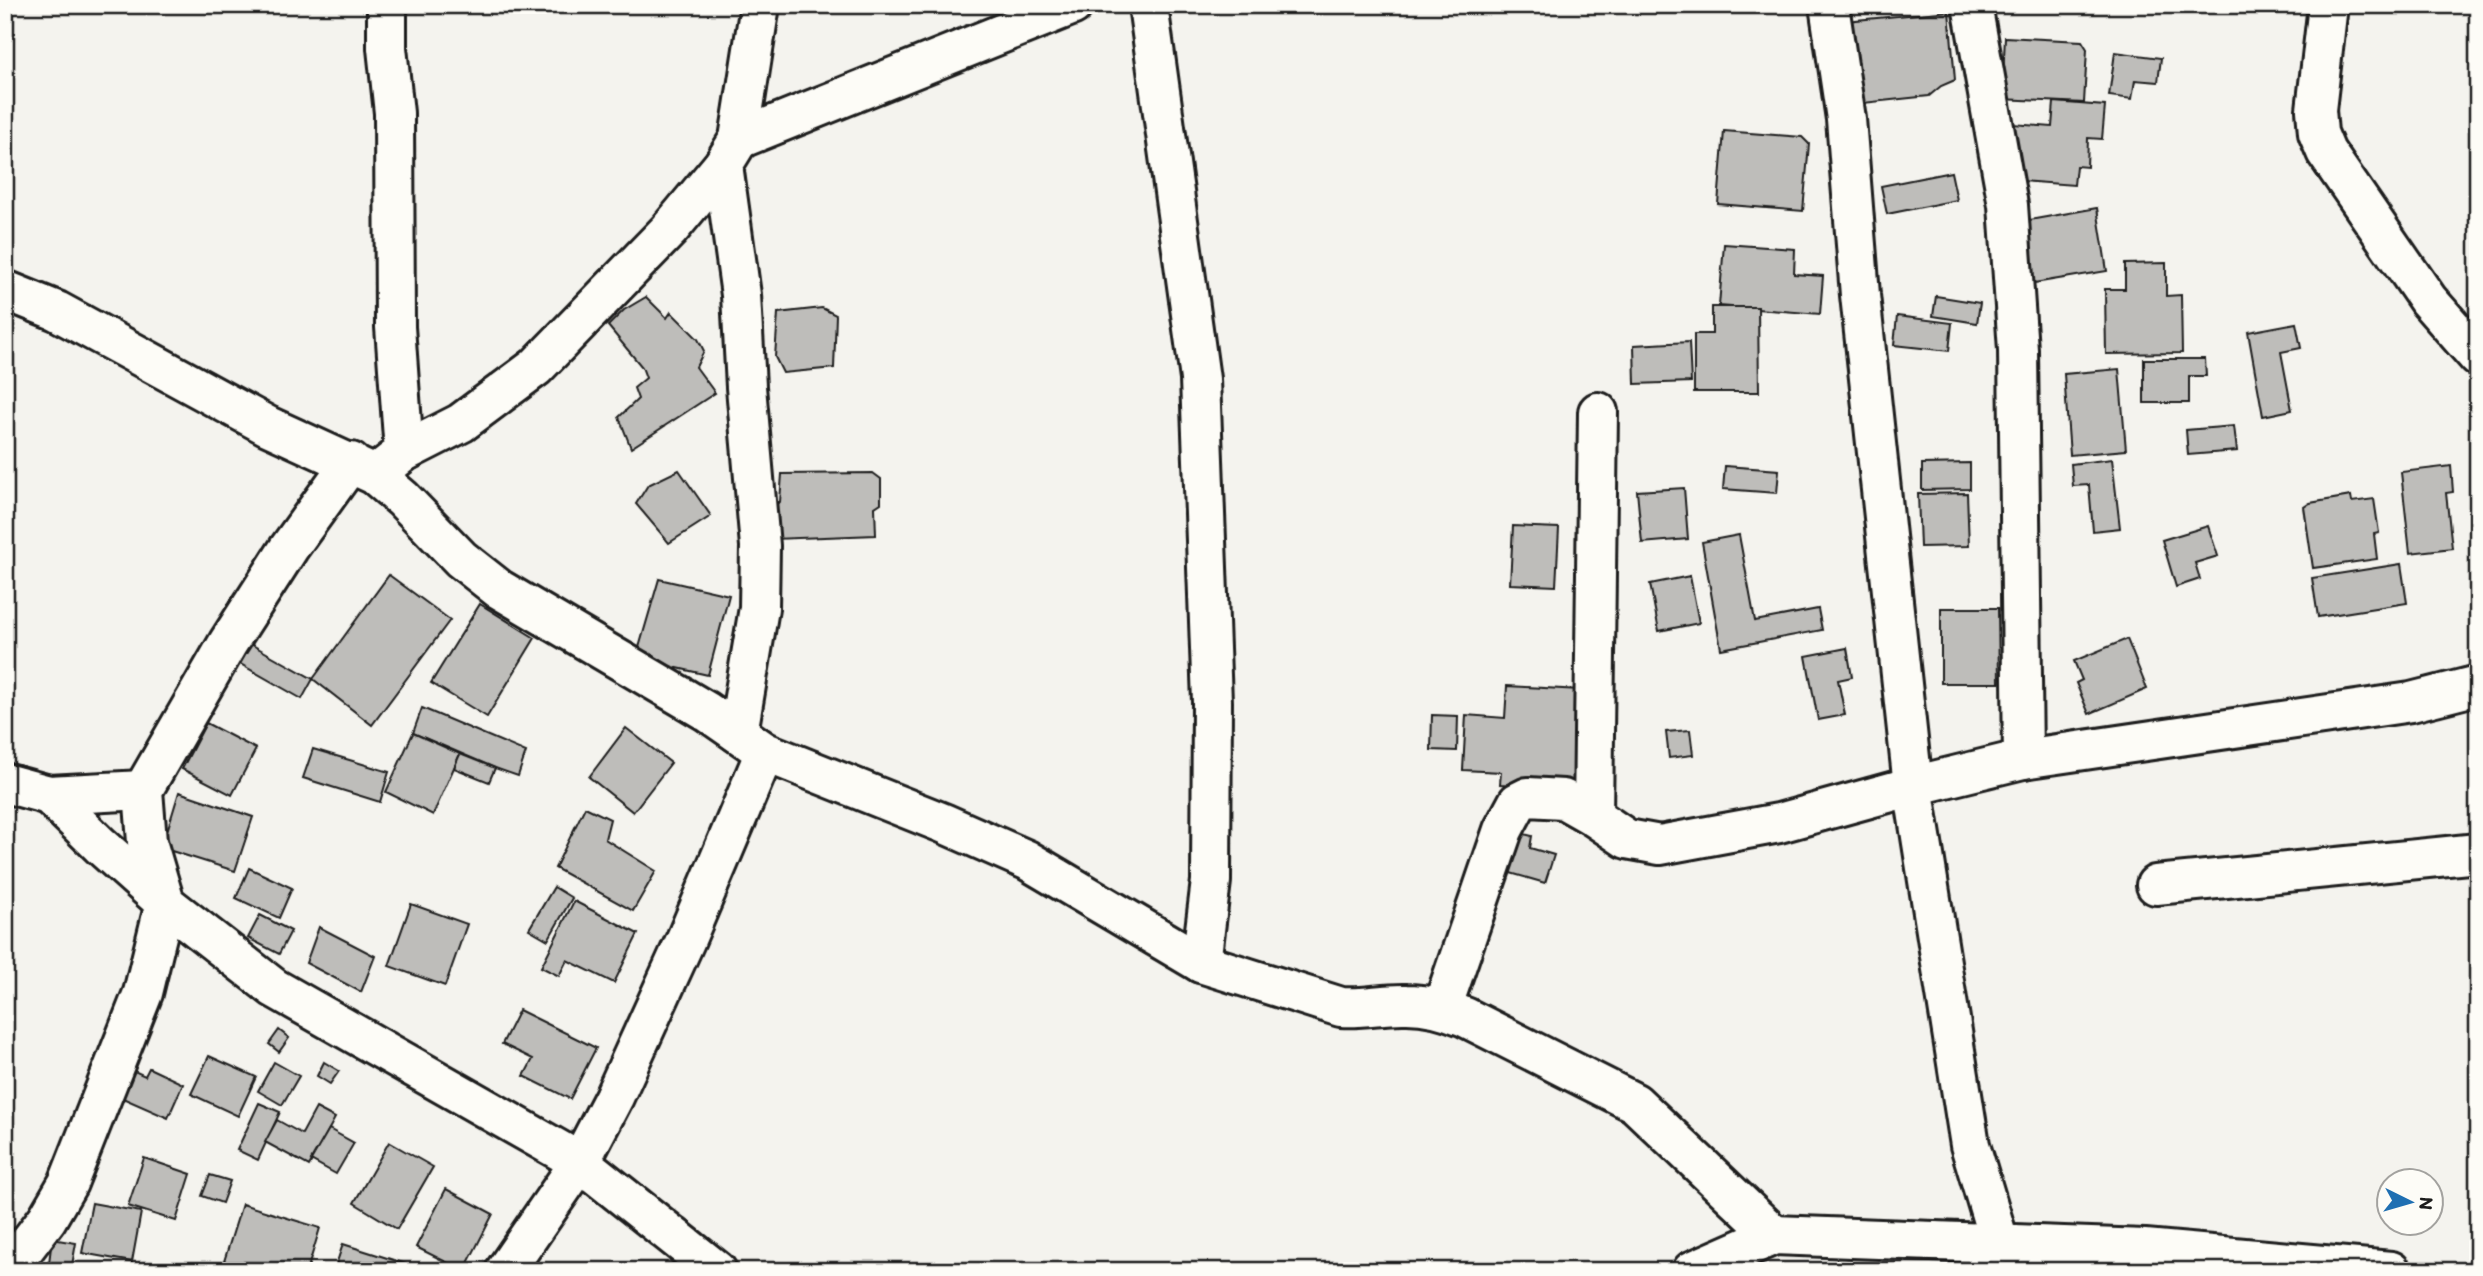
<svg xmlns="http://www.w3.org/2000/svg" width="2483" height="1276" viewBox="0 0 2483 1276" font-family="Itim,sans-serif">
	<style>
		.building { fill: #bebdba; stroke: #1c1c1c; stroke-width: 2 }
		.lines { fill: none; stroke-linecap: round; stroke-linejoin: round }
		.minor-casing { stroke: #1c1c1c; stroke-width: 44 }
		.minor { stroke: #fdfcf7; stroke-width: 38 }
	</style>
	<rect width="100%" height="100%" fill="#f4f3ee"/>
	<filter id="ink" filterUnits="userSpaceOnUse"><feTurbulence type="fractalNoise" baseFrequency=".0143" numOctaves="2"/><feDisplacementMap in="SourceGraphic" scale="14" xChannelSelector="R" yChannelSelector="G"/><feConvolveMatrix kernelMatrix="1 2 1 2 8 2 1 2 1" color-interpolation-filters="sRGB"/></filter>
	<g filter="url(#ink)">
		<g class="building">
			<polygon points="1949,11 1955,80 1941,86 1929,96 1854,104 1846,21"/>
			<polygon points="2005,37 2082,41 2087,49 2084,103 2002,99"/>
			<polygon points="2115,52 2161,58 2158,82 2135,80 2132,99 2109,96"/>
			<polygon points="2054,102 2105,106 2102,139 2088,138 2087,167 2076,166 2074,185 2009,180 2013,124 2052,127"/>
			<polygon points="1724,131 1802,137 1809,144 1803,211 1718,204"/>
			<polygon points="1951,172 1957,200 1887,214 1881,186"/>
			<polygon points="2097,208 2107,271 2034,283 2024,221"/>
			<polygon points="1724,244 1795,249 1794,274 1823,276 1820,314 1719,306"/>
			<polygon points="2166,263 2166,296 2181,295 2182,353 2106,354 2105,289 2125,289 2125,264"/>
			<polygon points="1936,296 1980,303 1977,323 1933,316"/>
			<polygon points="646,297 667,318 671,312 698,339 704,351 696,367 715,393 631,448 619,417 638,399 634,388 646,378 642,367 608,326 624,310"/>
			<polygon points="1712,307 1758,307 1759,392 1694,392 1694,334 1712,334"/>
			<polygon points="822,308 836,315 834,368 783,373 775,357 778,313"/>
			<polygon points="1897,316 1952,323 1949,351 1894,345"/>
			<polygon points="2296,323 2301,348 2281,352 2292,410 2263,416 2248,332"/>
			<polygon points="1689,342 1691,382 1635,384 1634,345"/>
			<polygon points="2144,359 2205,359 2206,376 2189,376 2189,403 2144,403"/>
			<polygon points="2119,369 2126,450 2070,455 2064,374"/>
			<polygon points="2234,426 2237,451 2188,455 2186,430"/>
			<polygon points="2112,459 2120,528 2093,531 2089,485 2073,486 2071,464"/>
			<polygon points="1970,463 1970,489 1922,490 1922,464"/>
			<polygon points="1725,466 1779,470 1777,493 1723,489"/>
			<polygon points="2451,466 2453,492 2446,493 2452,548 2410,553 2401,472"/>
			<polygon points="679,470 711,516 669,543 636,504 648,485"/>
			<polygon points="873,473 881,479 881,503 875,507 876,535 773,539 771,507 780,502 782,474"/>
			<polygon points="1684,488 1688,539 1642,543 1637,491"/>
			<polygon points="1967,493 1969,546 1920,547 1918,494"/>
			<polygon points="2351,496 2352,502 2374,499 2379,533 2374,534 2377,559 2313,568 2304,507 2310,503"/>
			<polygon points="1513,526 1559,528 1556,586 1510,584"/>
			<polygon points="2208,526 2218,556 2195,563 2200,579 2176,587 2162,540"/>
			<polygon points="1739,535 1755,621 1818,609 1822,630 1721,649 1702,542"/>
			<polygon points="2401,564 2407,603 2318,617 2312,578"/>
			<polygon points="389,575 450,620 372,725 313,679"/>
			<polygon points="1690,576 1699,623 1659,631 1650,584"/>
			<polygon points="659,579 729,595 708,675 647,661 638,651"/>
			<polygon points="480,604 535,638 487,717 431,683"/>
			<polygon points="1941,608 1998,608 1999,683 1941,683"/>
			<polygon points="2127,639 2147,689 2089,714 2076,683 2082,680 2074,661"/>
			<polygon points="247,642 313,679 302,699 237,662"/>
			<polygon points="1847,648 1852,677 1838,680 1845,715 1818,720 1806,656"/>
			<polygon points="1507,686 1581,690 1576,788 1500,784 1501,772 1463,770 1466,715 1505,718"/>
			<polygon points="422,708 526,752 518,776 495,768 413,733"/>
			<polygon points="1432,715 1458,716 1457,751 1431,750"/>
			<polygon points="206,723 256,749 232,795 182,769"/>
			<polygon points="626,728 671,763 633,812 589,777"/>
			<polygon points="1690,730 1693,755 1669,758 1666,732"/>
			<polygon points="413,733 460,754 433,815 386,792"/>
			<polygon points="313,749 389,772 380,802 303,778"/>
			<polygon points="460,754 495,768 489,782 454,768"/>
			<polygon points="179,792 253,817 235,871 162,848"/>
			<polygon points="585,807 610,819 605,839 656,871 633,911 555,868"/>
			<polygon points="1512,831 1532,836 1530,848 1554,855 1545,883 1500,870"/>
			<polygon points="249,868 292,888 279,918 236,898"/>
			<polygon points="554,887 572,898 548,940 529,929"/>
			<polygon points="574,901 638,934 614,983 567,960 559,976 541,967"/>
			<polygon points="411,904 467,924 445,986 389,966"/>
			<polygon points="260,915 291,931 279,954 248,938"/>
			<polygon points="319,927 375,956 361,992 306,963"/>
			<polygon points="519,1010 596,1048 570,1099 524,1076 533,1059 502,1044"/>
			<polygon points="279,1030 289,1038 279,1052 269,1044"/>
			<polygon points="209,1056 256,1077 238,1116 191,1094"/>
			<polygon points="274,1062 299,1076 282,1105 258,1091"/>
			<polygon points="324,1062 339,1071 330,1084 317,1076"/>
			<polygon points="149,1068 183,1084 168,1118 118,1096 130,1069 145,1076"/>
			<polygon points="259,1103 280,1112 258,1160 237,1150"/>
			<polygon points="316,1108 335,1118 309,1166 265,1142 277,1120 302,1134"/>
			<polygon points="329,1129 354,1143 336,1174 311,1160"/>
			<polygon points="389,1142 433,1167 397,1229 354,1203"/>
			<polygon points="144,1158 191,1174 176,1221 128,1206"/>
			<polygon points="210,1175 230,1181 222,1203 202,1196"/>
			<polygon points="446,1189 493,1214 464,1271 416,1247"/>
			<polygon points="92,1203 141,1212 132,1262 82,1253"/>
			<polygon points="242,1204 320,1228 307,1271 221,1271"/>
			<polygon points="52,1239 76,1243 71,1271 48,1271"/>
			<polygon points="343,1244 406,1264 404,1271 334,1271"/>
		</g>
		<g class="lines">
			<g class="minor-casing">
				<g id="minor">
					<polyline points="387,5 387,48 394,113 395,327 404,452"/>
					<polyline points="1148,5 1200,379 1212,702 1211,881 1201,963"/>
					<polyline points="1829,5 1846,119 1860,295 1913,786 1970,1145 2000,1245"/>
					<polyline points="1972,5 2008,205 2018,350 2023,759"/>
					<polyline points="2328,5 2316,110 2318,133 2326,152 2428,300 2478,357"/>
					<polyline points="739,139 1073,5"/>
					<polyline points="723,165 741,295 746,387 760,546 759,608 738,733"/>
					<path d="M 5,290 L 57,311 L 268,426 L 375,475 L 403,499 L 461,559 L 499,589 L 706,711 L 765,752 L 943,823 L 1027,860 L 1201,963 L 1341,1007 C 1363,1009 1384,1003 1407,1004 C 1427,1004 1446,1009 1465,1017 L 1635,1103 L 1774,1235"/>
					<polyline points="375,475 404,452 461,423 536,367 669,230 723,165 739,139 760,5"/>
					<polyline points="5,783 49,795 143,790"/>
					<polyline points="49,795 100,845 165,903 274,988 580,1162 717,1271"/>
					<polyline points="1593,816 1598,412"/>
					<polyline points="2156,885 2478,853"/>
					<polyline points="1442,1008 1503,830 1518,802 1528,797 1563,799 1593,816 1627,839 1660,845 1779,823 1913,786 2023,759 2411,702 2478,685"/>
					<polyline points="5,1269 12,1265 47,1219 68,1183 143,993 165,903 147,842 143,790 228,643 289,548 351,462"/>
					<polyline points="505,1271 580,1162 614,1097 686,939 765,752"/>
					<polyline points="1692,1271 1774,1235 2145,1249 2391,1271"/>
				</g>
			</g>
			<use href="#minor" class="minor"/>
		</g>
	</g>
	<rect width="2483" height="1276" fill="none" stroke="#fdfcf7" stroke-width="28"/>
	<rect x="14" y="14" width="2455" height="1248" fill="none" stroke="#1c1c1c" stroke-width="2.5" filter="url(#ink)"/>
	<g transform="translate(2410 1202) rotate(95)"><circle r="33" fill="#fdfcf7" stroke="#a3a29f" stroke-width="2"/>
	<path d="M0-5L12 26L0 18L-12 26Z" fill="#1f6fb2"/>
	<text y="-10" font-size="19" font-weight="bold" text-anchor="middle" fill="#1c1c1c">N</text>
	</g>
</svg>
